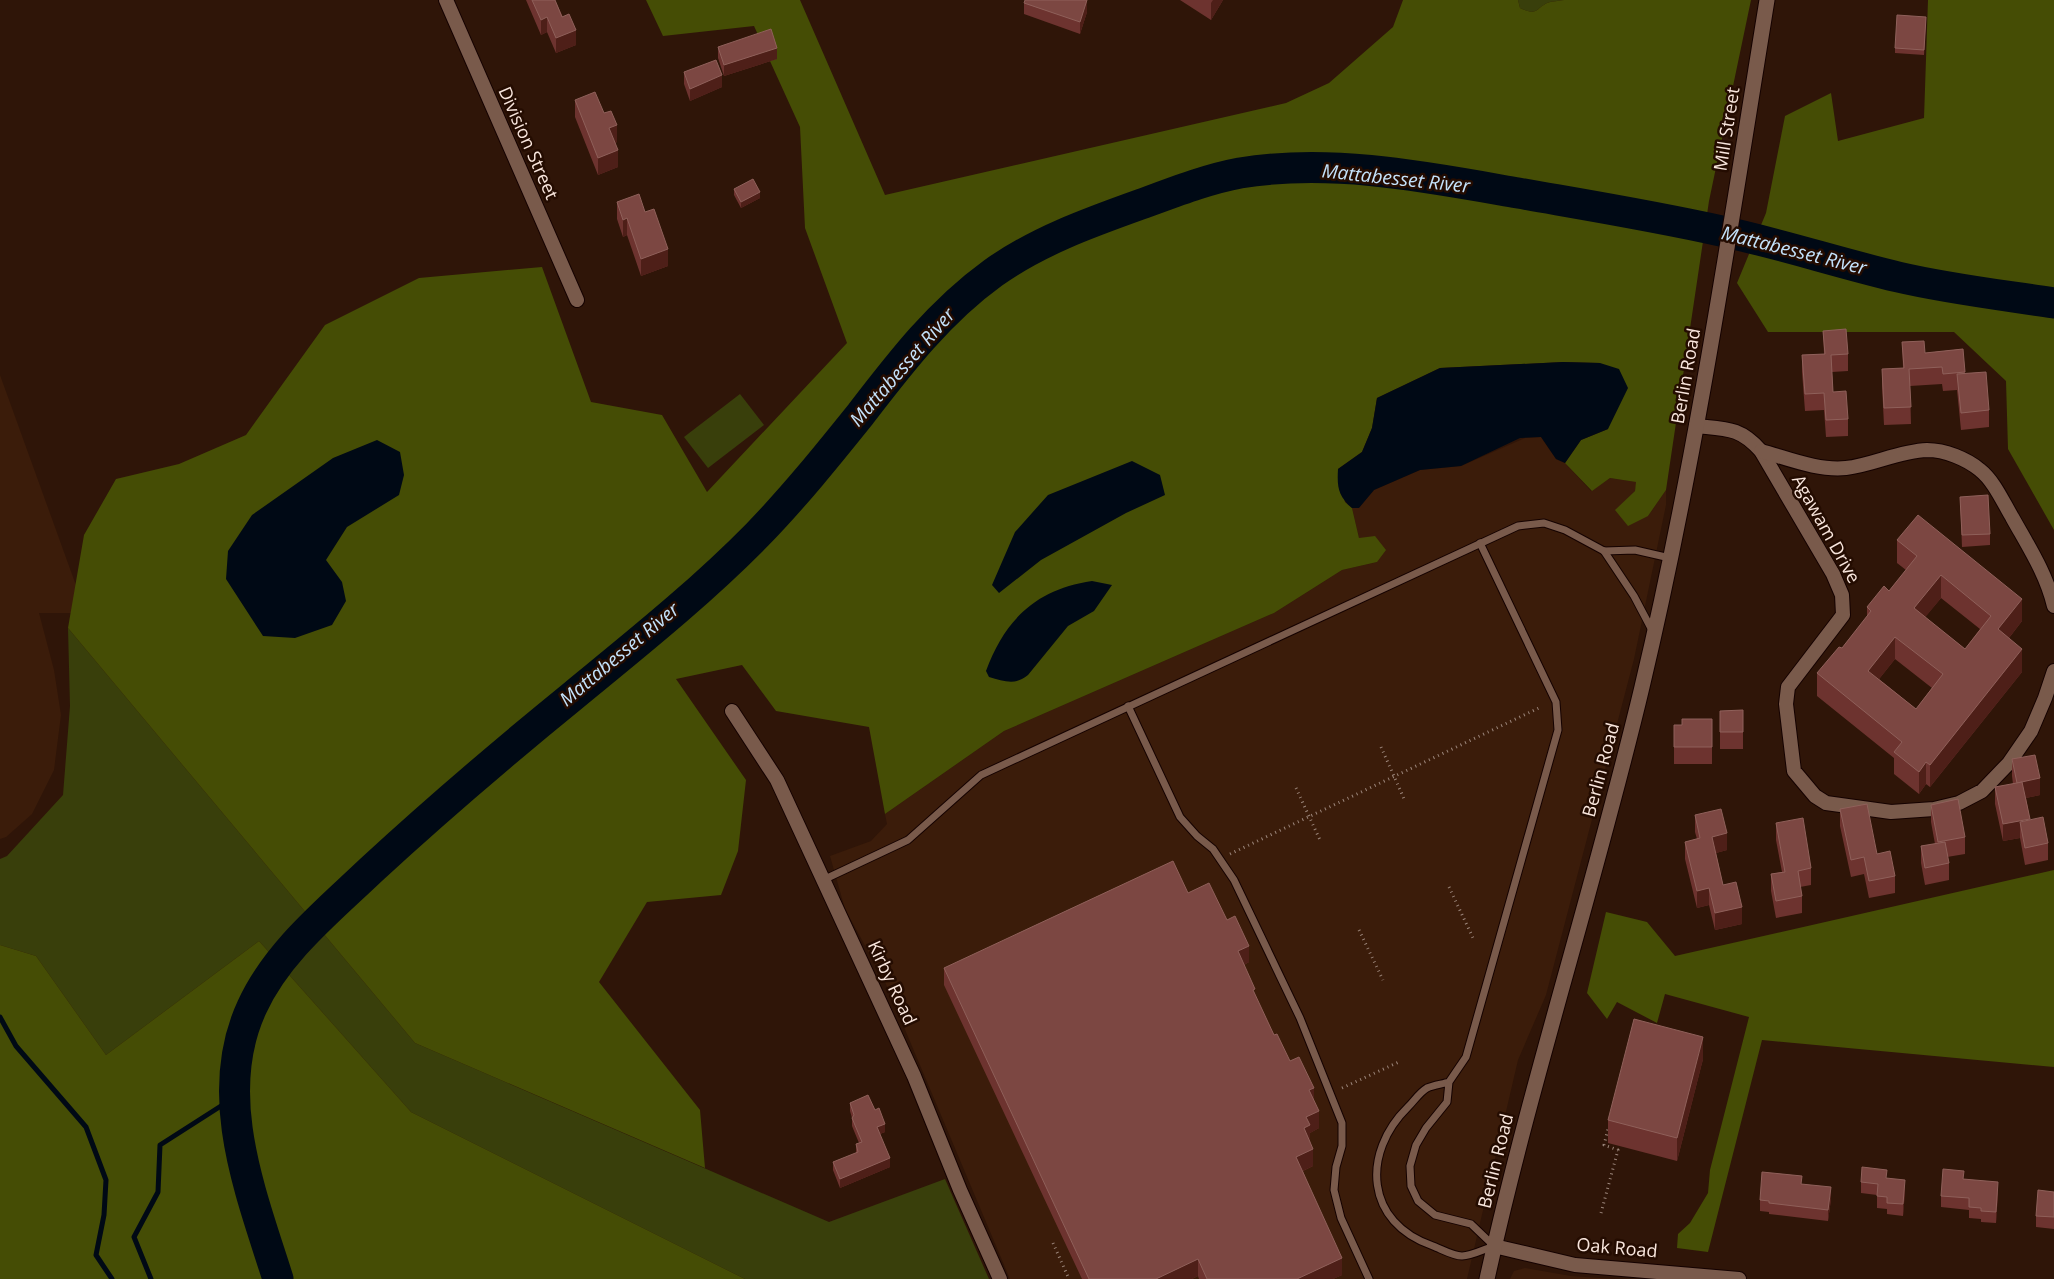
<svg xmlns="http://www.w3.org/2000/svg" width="2054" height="1279" viewBox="0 0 2054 1279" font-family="'Open Sans',sans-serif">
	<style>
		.built { fill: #3b1c0a }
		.green { fill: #393f0b }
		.forest { fill: #454d05 }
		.water { fill: #000915 }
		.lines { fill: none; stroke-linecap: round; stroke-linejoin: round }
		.stream { stroke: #000915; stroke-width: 5 }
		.river { stroke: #000915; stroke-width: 31 }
		.lane-casing { stroke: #150200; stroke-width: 9 }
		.street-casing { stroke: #150200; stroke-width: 16 }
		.secondary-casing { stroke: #150200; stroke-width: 17 }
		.path { stroke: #9c867b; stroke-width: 3; stroke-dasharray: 1 4; stroke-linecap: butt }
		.lane { stroke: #795a4b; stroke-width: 7 }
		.street { stroke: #795a4b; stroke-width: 14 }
		.secondary { stroke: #795a4b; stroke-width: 15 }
		.wall { fill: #6d332f; fill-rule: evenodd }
		.shaded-wall { fill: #4e1f18 }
		.building { fill: #7c4742; stroke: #8f605a; fill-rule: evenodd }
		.labels { text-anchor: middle; stroke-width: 5; stroke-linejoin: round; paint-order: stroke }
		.street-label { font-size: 18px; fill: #f9e6dd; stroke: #240c01 }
		.water-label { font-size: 19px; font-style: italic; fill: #c4e3fc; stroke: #240c01 }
	</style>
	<rect width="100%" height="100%" fill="#2f1508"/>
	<g class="built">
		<polygon points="0,375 86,613 39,613 54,670 61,715 54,770 32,814 6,837 0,839"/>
		<polygon points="1541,437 1556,459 1565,463 1591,491 1610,478 1637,482 1635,491 1616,510 1648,516 1666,490 1666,505 1634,659 1546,995 1518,1060 1467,1279 1010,1279 885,982 845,909 830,856 871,841 887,824 885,814 1004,731 1274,613 1342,570 1377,562 1359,538 1352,508 1359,507 1374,490 1420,470 1461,466 1525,438"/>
		<polygon points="1525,1268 1571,1276 1615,1279 1510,1279 1514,1271"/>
	</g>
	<g class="green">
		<path d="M 1518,0 L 1564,0 C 1559,1 1552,1 1547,3 C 1534,10 1538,16 1520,8 Z"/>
		<polygon points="740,394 764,425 708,468 684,437"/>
		<polygon points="68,628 415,1043 829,1222 945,1179 989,1279 745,1279 411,1112 259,941 106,1055 36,956 0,945 0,859 7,856 63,795 70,706"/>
	</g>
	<g class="forest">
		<path d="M 646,0 L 800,0 L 885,195 L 1286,103 L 1329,83 L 1393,27 L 1403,0 L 1518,0 L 1520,8 C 1538,16 1534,10 1547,3 C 1552,1 1559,1 1564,0 L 1751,0 L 1709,201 L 1666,490 L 1648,516 L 1628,526 L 1615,510 L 1635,491 L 1636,482 L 1610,478 L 1592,491 L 1565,463 L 1581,440 L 1608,429 L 1600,363 L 1563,362 L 1440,368 L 1377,398 L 1372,428 L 1362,452 L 1338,469 L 1345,502 L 1352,508 L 1359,538 L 1375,536 L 1386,550 L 1377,562 L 1342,570 L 1274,613 L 1004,731 L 885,814 L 869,727 L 776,711 L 742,665 L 676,679 L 746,780 L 738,851 L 721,895 L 647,902 L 599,982 L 700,1110 L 705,1168 L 415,1043 L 68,628 L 84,535 L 116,479 L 179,464 L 246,435 L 325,325 L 419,278 L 542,267 L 591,402 L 662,415 L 707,492 L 847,343 L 805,228 L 800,127 L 754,26 L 663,36 Z"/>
		<polygon points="1928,0 2054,0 2054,530 2008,449 2006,381 1954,332 1768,332 1737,283 1766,213 1785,116 1831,93 1838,141 1924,118"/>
		<polygon points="2054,870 2054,1067 1762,1040 1708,1252 1677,1248 1678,1234 1690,1223 1708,1193 1710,1170 1749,1017 1665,994 1657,1023 1617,1002 1607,1019 1587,993 1606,912 1647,922 1675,956"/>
		<polygon points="259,941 411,1112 745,1279 0,1279 0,945 36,956 106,1055"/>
	</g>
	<g class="water">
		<path d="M 1563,362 L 1600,363 L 1619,369 L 1628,388 L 1608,429 L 1581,440 L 1565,463 L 1556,459 L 1541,437 L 1520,438 L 1461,466 L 1420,470 L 1374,490 L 1359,508 L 1352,508 C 1338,496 1337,487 1338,469 L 1362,452 L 1372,428 L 1377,398 L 1440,368 Z"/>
		<polygon points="377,440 400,452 404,475 399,495 347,527 326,560 342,582 346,601 332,625 295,638 263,636 226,579 228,551 252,515 333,458"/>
		<polygon points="1132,461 1160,475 1165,495 1126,513 1041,560 999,593 992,585 1015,532 1048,495"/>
		<path d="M 1092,581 L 1112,585 L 1094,611 L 1068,626 L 1028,675 C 1015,686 1004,681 989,677 L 986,671 C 1005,619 1037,589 1092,581 Z"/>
	</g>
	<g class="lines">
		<g class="stream">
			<polyline points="0,1017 16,1046 86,1127 106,1180 104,1215 96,1255 112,1279"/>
			<polyline points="151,1279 134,1237 158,1192 160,1145 235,1097"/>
		</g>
		<path class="river" d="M 278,1279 C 251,1193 211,1095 252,1007 C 277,952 328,911 371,870 C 437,809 504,752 574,695 C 636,644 700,593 757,535 C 794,497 827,456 860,415 C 900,363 939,312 993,273 C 1039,240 1094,221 1147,202 C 1177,191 1208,179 1240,173 C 1332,158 1427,177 1518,193 C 1586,205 1654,216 1721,231 C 1781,244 1839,263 1898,277 C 1949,289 2002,295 2054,303"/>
		<g class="lane-casing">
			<g id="lane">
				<polyline points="1604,551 1634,596 1653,632"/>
				<polyline points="1128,706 1180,817 1197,836 1213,849 1234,880 1300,1018 1342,1123 1342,1146 1336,1167 1334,1190 1341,1218 1369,1279"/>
				<polyline points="823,880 908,840 981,775 1518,526 1544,523 1565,530 1604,551 1635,550 1670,558"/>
				<path d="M 1449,1082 C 1443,1084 1433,1085 1427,1088 C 1420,1092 1414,1101 1408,1107 C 1361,1153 1365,1223 1433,1246 C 1441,1249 1453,1256 1462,1256 C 1471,1256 1485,1249 1494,1246 L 1471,1224 L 1435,1215 L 1418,1201 L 1411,1186 L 1410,1166 L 1416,1145 L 1426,1128 L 1447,1102 L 1449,1082 L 1466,1057 L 1558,730 L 1556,702 L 1480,543"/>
			</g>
		</g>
		<g class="street-casing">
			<g id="street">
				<polyline points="446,0 577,300"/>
				<path d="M 1696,426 C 1726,429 1740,427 1761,451 L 1833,574 L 1842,595 L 1843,615 L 1788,687 L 1786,704 L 1794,771 L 1815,796 L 1826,803 L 1891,812 L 1934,809 L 1959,803 L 1982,791 L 2009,763 L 2031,731 L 2045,698 L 2054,671"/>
				<path d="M 1761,451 C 1787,458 1818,471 1846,468 C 1873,465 1899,451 1927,450 C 1945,450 1967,459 1980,470 C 1994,481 2003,502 2012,517 C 2028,546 2046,573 2054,606"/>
				<polyline points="732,711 777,780 914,1076 960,1190 1000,1279"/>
				<polyline points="1494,1246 1575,1265 1739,1279"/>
			</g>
		</g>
		<g class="secondary-casing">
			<path id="secondary" d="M 1487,1279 C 1531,1080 1595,885 1642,687 C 1696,460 1730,229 1767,0"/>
		</g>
		<g class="path">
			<polyline points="1381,747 1405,801"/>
			<polyline points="1296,788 1320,840"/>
			<polyline points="1230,854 1541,707"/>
			<polyline points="1449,887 1473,938"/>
			<polyline points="1359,930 1383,980"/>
			<polyline points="1342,1088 1401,1061"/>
			<polyline points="1601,1213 1618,1150 1604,1145 1608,1129"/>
			<polyline points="1053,1243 1069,1279"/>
		</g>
		<use href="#lane" class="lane"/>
		<use href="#street" class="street"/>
		<use href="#secondary" class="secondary"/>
	</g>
	<g class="wall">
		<polygon points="526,0 555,0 576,45 556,53 547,32 541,35"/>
		<polygon points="1180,0 1223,0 1211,20"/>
		<polygon points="1024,3 1087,12 1080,34 1024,14"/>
		<polygon points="1926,17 1924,55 1895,53 1895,48"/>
		<polygon points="718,47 777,59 724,76 718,58"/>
		<polygon points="684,72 722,87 690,101 684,84"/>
		<polygon points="575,100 604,113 617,142 615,143 618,167 598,175 575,117"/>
		<polygon points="734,189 760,198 741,208 734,195"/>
		<polygon points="617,202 645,212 668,266 641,276 627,235 623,237 617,219"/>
		<polygon points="1823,331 1848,354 1848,371 1832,372 1833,392 1848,419 1848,436 1826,437 1824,410 1805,411 1802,372 1802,355 1824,354"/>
		<polygon points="1902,342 1925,353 1963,349 1965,374 1989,410 1989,427 1961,430 1957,390 1943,391 1942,384 1910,386 1911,424 1884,425 1882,386 1882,369 1903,368"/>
		<polygon points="1960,497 1990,534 1990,545 1962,547"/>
		<path d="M 1897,540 L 2022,621 L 2009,638 L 2022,672 L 1930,787 L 1926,784 L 1919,794 L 1894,774 L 1894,758 L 1817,696 L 1817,673 L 1842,648 L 1867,617 L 1867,607 L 1889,591 L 1906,570 L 1897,563 ZM 1941,598 L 1980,629 L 1965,649 L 1925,617 ZM 1895,659 L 1932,688 L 1916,709 L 1879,679 Z"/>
		<polygon points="1743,710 1743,749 1720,749 1720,711"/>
		<polygon points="1712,719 1712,764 1674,764 1674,725 1682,725"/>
		<polygon points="2012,759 2040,795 2026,798 2030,820 2048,843 2048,860 2025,865 2020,838 2003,841 1995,804 1995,787 2013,784 2012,776"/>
		<polygon points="1931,805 1965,837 1965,854 1947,857 1949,863 1949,880 1925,885 1921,863 1921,846 1935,844 1931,822"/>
		<polygon points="1840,809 1895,876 1895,893 1869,898 1864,874 1851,877 1840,826"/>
		<polygon points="1695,815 1727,850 1716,853 1723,885 1742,924 1715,930 1709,905 1697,908 1685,859 1685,842 1697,839 1695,832"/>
		<polygon points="1776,823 1811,868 1811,885 1800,887 1802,896 1802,913 1776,918 1771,891 1771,874 1782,872 1776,840"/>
		<polygon points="1227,920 1249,962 1244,965 1255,996 1274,1035 1314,1101 1319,1128 1310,1133 1310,1140 1313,1166 1303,1171 1342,1275 1333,1279 1199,1279 1198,1276 1192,1279 1082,1279 944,985 944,968"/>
		<polygon points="1703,1059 1677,1161 1608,1143 1608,1120"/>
		<polygon points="850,1103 875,1110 885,1132 880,1134 890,1167 840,1188 833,1170 833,1162 856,1153 856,1144 859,1143 852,1126 852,1118 850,1111"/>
		<polygon points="1887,1178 1905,1191 1903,1216 1887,1214 1887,1209 1877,1208 1877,1195 1861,1193 1861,1182"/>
		<polygon points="1964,1179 1998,1193 1996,1223 1981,1222 1981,1219 1969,1218 1969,1210 1941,1207 1941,1196"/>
		<polygon points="1802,1184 1831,1199 1828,1221 1769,1214 1769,1212 1760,1211 1760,1200"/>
		<polygon points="2054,1192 2054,1229 2036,1227 2036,1216"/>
	</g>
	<g class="shaded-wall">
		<polygon points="1087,0 1087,12 1080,34 1080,22"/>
		<polygon points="1213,0 1223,0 1211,20 1211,3"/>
		<polygon points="547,17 547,32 541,35 541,20"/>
		<polygon points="576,30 576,45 556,53 556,38"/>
		<polygon points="777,48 777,59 724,76 724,65"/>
		<polygon points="722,75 722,87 690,101 690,89"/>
		<polygon points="617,125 617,142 609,145 609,128"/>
		<polygon points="618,150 618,167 598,175 598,158"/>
		<polygon points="760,192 760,198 741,208 741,202"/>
		<polygon points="627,218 627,235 623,237 623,220"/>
		<polygon points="668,249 668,266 641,276 641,259"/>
		<polygon points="1941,575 1941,598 1914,631 1914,608"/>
		<polygon points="2022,599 2022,621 1998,652 1998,629"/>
		<polygon points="1895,637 1895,659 1868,693 1868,671"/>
		<polygon points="2022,649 2022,672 1930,787 1930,765"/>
		<polygon points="1926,762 1926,784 1919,794 1919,772"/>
		<polygon points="2040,778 2040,795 2017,800 2017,783"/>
		<polygon points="2030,819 2030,836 2020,822 2020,838 2003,841 2003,824"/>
		<polygon points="1727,833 1727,850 1712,854 1712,837"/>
		<polygon points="1709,888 1709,905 1697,908 1697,891"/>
		<polygon points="1742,907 1742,924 1715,930 1715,913"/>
		<polygon points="1249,946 1249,962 1238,968 1238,951"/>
		<polygon points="1703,1037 1703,1059 1677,1161 1677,1138"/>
		<polygon points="1314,1088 1314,1105 1309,1090"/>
		<polygon points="1319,1111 1319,1128 1310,1133 1310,1142 1304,1128 1306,1117"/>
		<polygon points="885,1124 885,1132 877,1135 877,1127"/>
		<polygon points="1313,1149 1313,1166 1296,1174 1296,1157"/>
		<polygon points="890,1158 890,1167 840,1188 840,1179"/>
		<polygon points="1905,1180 1905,1191 1903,1216 1903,1204"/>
		<polygon points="1998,1182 1998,1193 1996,1223 1996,1212"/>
		<polygon points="1831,1187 1831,1199 1828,1221 1828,1210"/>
		<polygon points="1342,1258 1342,1275 1333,1279 1297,1279"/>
		<polygon points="1198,1259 1198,1276 1192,1279 1156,1279"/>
	</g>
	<g class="building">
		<polygon points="532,0 555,0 562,17 569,14 576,30 556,38 547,17 541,20"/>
		<polygon points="1025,0 1087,0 1080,22 1024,3"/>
		<polygon points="1897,15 1926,17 1924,50 1895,48"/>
		<polygon points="771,29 777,48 724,65 718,47"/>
		<polygon points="716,60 722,75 690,89 684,72"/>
		<polygon points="595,92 604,113 611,111 617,125 609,128 618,150 598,158 575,100"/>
		<polygon points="753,179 760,192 741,202 734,189"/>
		<polygon points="639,194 645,212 654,209 668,249 641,259 627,218 623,220 617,202"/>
		<polygon points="1846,329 1848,354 1831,355 1833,392 1846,391 1848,419 1826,420 1824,393 1805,394 1802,355 1825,354 1823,331"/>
		<polygon points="1924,341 1925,353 1963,349 1965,372 1943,374 1942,367 1909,369 1911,407 1884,408 1882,369 1904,368 1902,342"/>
		<polygon points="1986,372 1989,410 1961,413 1957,374"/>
		<polygon points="1988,495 1990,534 1962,535 1960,497"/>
		<path d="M 1918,515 L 2022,599 L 1998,629 L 2022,649 L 1930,765 L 1926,762 L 1919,772 L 1894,752 L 1902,742 L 1817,673 L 1839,647 L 1842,648 L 1871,611 L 1867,607 L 1884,586 L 1889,591 L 1917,556 L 1897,540 ZM 1941,575 L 1991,616 L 1965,649 L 1914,608 ZM 1895,637 L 1943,674 L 1916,709 L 1868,671 Z"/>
		<polygon points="1743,710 1743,732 1720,732 1720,711"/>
		<polygon points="1682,719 1712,719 1712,747 1674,747 1674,725 1682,725"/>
		<polygon points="2035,755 2040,778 2017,783 2012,759"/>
		<polygon points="2022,782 2030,819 2003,824 1995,787"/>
		<polygon points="1958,799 1965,837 1938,842 1931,805"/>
		<polygon points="1867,804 1877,854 1890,851 1895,876 1869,881 1864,857 1851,860 1840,809"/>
		<polygon points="1721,809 1727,833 1712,837 1723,885 1736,882 1742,907 1715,913 1709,888 1697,891 1685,842 1700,838 1695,815"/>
		<polygon points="2043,817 2048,843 2025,848 2020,822"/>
		<polygon points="1803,818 1811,868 1798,871 1802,896 1776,901 1771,874 1785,872 1776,823"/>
		<polygon points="1945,842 1949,863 1925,868 1921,846"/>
		<polygon points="1173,861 1188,893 1209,883 1227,920 1235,916 1249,946 1238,951 1255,989 1253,990 1274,1035 1277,1034 1290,1061 1299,1057 1314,1088 1309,1090 1319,1111 1306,1117 1310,1125 1304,1128 1313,1149 1296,1157 1342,1258 1297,1279 1207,1279 1198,1259 1156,1279 1089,1279 944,968"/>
		<polygon points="1634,1019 1703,1037 1677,1138 1608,1120"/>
		<polygon points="868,1095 875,1110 879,1108 885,1124 877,1127 890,1158 840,1179 833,1162 858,1152 856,1144 862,1142 852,1118 854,1115 850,1103"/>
		<polygon points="1862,1167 1887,1170 1886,1178 1905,1180 1903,1204 1887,1203 1887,1197 1877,1196 1878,1184 1861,1182"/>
		<polygon points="1943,1169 1964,1171 1963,1179 1998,1182 1996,1212 1981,1211 1981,1208 1969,1207 1969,1198 1941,1196"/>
		<polygon points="1762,1172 1802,1176 1801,1184 1831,1187 1828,1210 1769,1203 1769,1201 1760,1200"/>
		<polygon points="2038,1190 2054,1192 2054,1217 2036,1216"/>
	</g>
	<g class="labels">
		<g class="street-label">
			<text transform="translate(1727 129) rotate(-81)" y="6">Mill Street</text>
			<text transform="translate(528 143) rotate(66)" y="6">Division Street</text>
			<text transform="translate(1686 376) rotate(-80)" y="6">Berlin Road</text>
			<text transform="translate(1826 529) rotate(61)" y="6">Agawam Drive</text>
			<text transform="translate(1601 770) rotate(-75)" y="6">Berlin Road</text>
			<text transform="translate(892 983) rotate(65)" y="6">Kirby Road</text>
			<text transform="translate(1496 1161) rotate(-76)" y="6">Berlin Road</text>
			<text transform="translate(1617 1248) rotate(5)" y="6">Oak Road</text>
		</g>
		<g class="water-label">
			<text transform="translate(1396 178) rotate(6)" y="7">Mattabesset River</text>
			<text transform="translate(1794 250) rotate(14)" y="7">Mattabesset River</text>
			<text transform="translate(902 367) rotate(-49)" y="7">Mattabesset River</text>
			<text transform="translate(619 654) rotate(-40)" y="7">Mattabesset River</text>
		</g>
	</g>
</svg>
